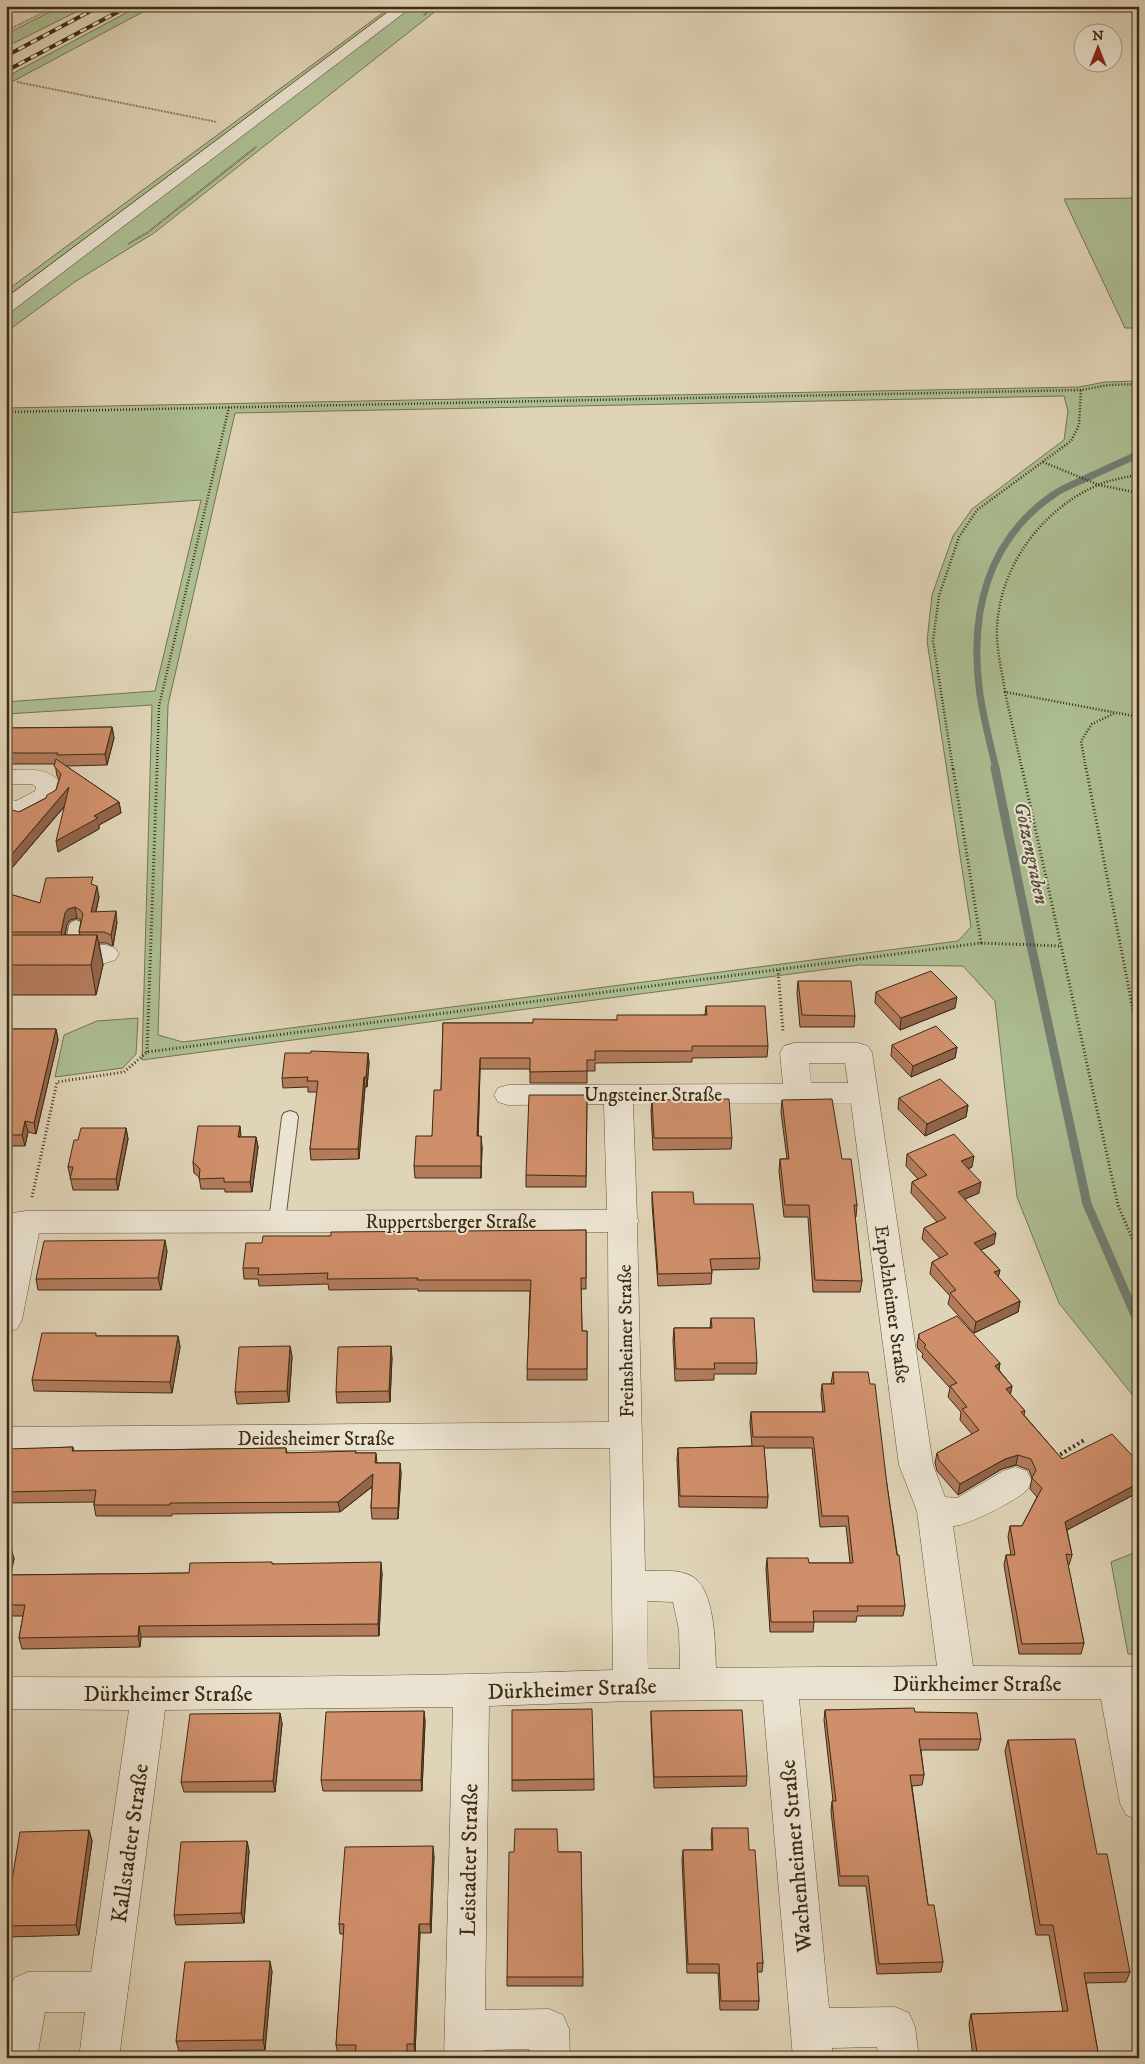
<svg xmlns="http://www.w3.org/2000/svg" width="1145" height="2064" viewBox="0 0 1145 2064" font-family="'IM FELL DW Pica',serif">
	<style>
		.green { fill: #adbe93; stroke: #747452; fill-rule: evenodd }
		.lines { fill: none; stroke-linecap: round; stroke-linejoin: round }
		.stream-far1 { stroke: #727f74; stroke-width: 7 }
		.stream { stroke: #727f74; stroke-width: 9 }
		.service-casing { stroke: #65553c; stroke-width: 2 }
		.minor-casing { stroke: #65553c; stroke-width: 1 }
		.secondary-casing { stroke: #3c2b12; stroke-width: 1 }
		.path-far3 { stroke: #3c2b12; stroke-width: 2; stroke-dasharray: 0.5 1; stroke-linecap: butt }
		.path-far2 { stroke: #3c2b12; stroke-width: 2.5; stroke-dasharray: 1 2; stroke-linecap: butt }
		.path-far1 { stroke: #3c2b12; stroke-width: 3; stroke-dasharray: 1 2.5; stroke-linecap: butt }
		.path { stroke: #3c2b12; stroke-width: 4; stroke-dasharray: 2 3; stroke-linecap: butt }
		.service { fill: #ebe3d1; fill-rule: evenodd }
		.minor { fill: #ebe3d1; fill-rule: evenodd }
		.secondary { fill: #ebe3d1; fill-rule: evenodd }
		.rail-casing { stroke: #3c2b12; stroke-width: 4 }
		.rail { stroke: #ebe3d1; stroke-width: 2.5; stroke-dasharray: 7; stroke-linecap: butt }
		.wall { fill: #b37b5c; stroke: #3c2b12; fill-rule: evenodd }
		.shaded-wall { fill: #92644b; stroke: #3c2b12 }
		.building { fill: #d08f6b; stroke: #3c2b12 }
		.labels { text-anchor: middle; stroke-width: 4; stroke-linejoin: round; paint-order: stroke }
		.street-label { font-size: 19px; fill: #3c2b12; stroke: #ebe3d1 }
		.water-label { font-size: 20px; font-style: italic; fill: #524e3b; stroke: #ebe3d1 }
		.near-street-label { font-size: 22px; fill: #3c2b12; stroke: #ebe3d1 }
	</style>
	<rect width="100%" height="100%" fill="#e0d4b8"/>
	<filter id="stains"><feTurbulence type="fractalNoise" baseFrequency=".004" numOctaves="4"/><feColorMatrix values="0 0 0 0 .2 0 0 0 0 .09 0 0 0 0 .02 0 0 0 .5 -.17"/></filter>
	<radialGradient id="worn" r=".72"><stop offset=".6" stop-color="#630" stop-opacity="0"/><stop offset="1" stop-color="#630" stop-opacity=".3"/></radialGradient>
	<g class="green">
		<polygon points="62,6 88,6 6,47 6,34"/>
		<polygon points="139,6 154,6 6,85 6,77"/>
		<polygon points="392,6 442,6 154,233 76,281 6,332 6,291"/>
		<polygon points="1139,198 1139,328 1125,328 1064,199"/>
		<path d="M 1139,381 L 1139,1403 L 1059,1303 L 1017,1197 L 995,1001 L 963,966 L 859,965 L 142,1060 L 152,705 L 6,714 L 6,702 L 155,691 L 201,500 L 6,513 L 6,408 L 1079,387 L 1105,382 ZM 1064,396 L 1068,411 L 1064,440 L 972,509 L 953,536 L 932,595 L 927,641 L 971,927 L 958,941 L 183,1042 L 158,1035 L 168,705 L 235,413 Z"/>
		<polygon points="138,1018 136,1054 123,1068 55,1077 64,1035 97,1021"/>
		<polygon points="1139,1551 1139,1654 1128,1654 1111,1562"/>
	</g>
	<g class="lines">
		<path class="stream-far1" d="M 996,769 C 990,742 982,714 979,687 C 970,611 988,540 1053,495 C 1061,489 1071,485 1080,481 C 1100,472 1119,463 1139,454"/>
		<polyline class="stream" points="995,768 1031,945 1087,1204 1139,1324"/>
		<g class="service-casing">
			<g id="service">
				<polygon points="76,920 81,922 83,925 77,954 75,957 65,957 63,954 69,925 71,922"/>
				<polygon points="290,1111 296,1113 298,1117 285,1221 283,1225 277,1227 271,1225 269,1221 282,1117 284,1113"/>
			</g>
		</g>
		<g class="minor-casing">
			<g id="minor">
				<path d="M 6,770 C 25,770 49,766 61,784 L 59,795 L 56,800 L 23,816 L 14,819 L 6,817 L 6,798 L 16,801 L 35,791 L 36,787 L 32,784 L 6,784 Z"/>
				<polygon points="6,945 106,945 115,948 119,954 115,960 106,963 6,963"/>
				<path d="M 794,1043 L 858,1043 L 868,1046 L 872,1053 L 933,1465 L 945,1497 L 957,1498 L 1003,1471 L 1015,1467 L 1027,1471 L 1032,1481 C 1030,1484 1028,1489 1026,1491 C 1015,1501 967,1526 953,1526 L 973,1666 L 1139,1667 L 1139,1699 L 1137,1699 L 1139,1707 L 1139,1820 L 1126,1815 L 1120,1803 L 1101,1699 L 799,1699 L 829,2008 L 895,2007 L 909,2013 L 915,2027 L 919,2058 L 879,2058 L 877,2047 L 832,2048 L 833,2058 L 793,2058 L 763,1700 L 631,1701 L 489,1706 L 485,2010 L 549,2009 L 563,2015 L 569,2029 L 570,2058 L 530,2058 L 529,2049 L 484,2050 L 484,2058 L 444,2058 L 453,1707 L 165,1710 L 119,2058 L 79,2058 L 85,2012 L 45,2012 L 37,2058 L 6,2058 L 6,2003 L 14,1978 L 28,1972 L 91,1972 L 129,1710 L 6,1709 L 6,1677 C 208,1678 411,1677 613,1670 L 610,1448 L 6,1453 L 6,1427 L 609,1422 L 608,1232 L 39,1233 L 22,1320 L 17,1329 L 6,1332 L 6,1245 L 8,1236 L 6,1236 L 6,1214 L 26,1211 L 607,1210 L 604,1104 L 508,1105 L 498,1102 L 494,1095 L 498,1088 L 508,1085 L 783,1084 L 780,1053 L 784,1046 ZM 809,1063 L 845,1063 L 848,1083 L 811,1083 ZM 851,1103 L 899,1465 L 917,1511 L 937,1666 L 716,1668 C 715,1644 715,1600 698,1581 C 686,1568 661,1571 645,1571 L 637,1224 L 639,1221 L 637,1218 L 633,1104 ZM 647,1601 L 673,1602 L 679,1630 L 680,1669 L 648,1669 Z"/>
			</g>
		</g>
		<g class="secondary-casing">
			<polygon id="secondary" points="396,6 413,6 12,311 6,312 6,298"/>
		</g>
		<g class="path-far3">
			<polyline points="424,15 436,6"/>
			<polyline points="6,31 57,6"/>
			<polyline points="17,82 217,122"/>
			<polyline points="128,244 147,233 256,147"/>
		</g>
		<g class="path-far2">
			<polyline points="6,412 1081,390 1109,385 1139,384"/>
			<polyline points="1043,462 1099,485 1139,493"/>
			<path d="M 1005,692 C 1002,671 996,649 997,627 C 1000,566 1042,509 1098,485 C 1111,479 1126,478 1139,474"/>
			<polyline points="157,769 159,706 229,407"/>
			<polyline points="953,769 933,641 939,596 959,537 977,510 1071,441 1079,425 1081,390"/>
			<polyline points="1022,769 1005,692 1139,717"/>
			<polyline points="1086,769 1081,741 1092,724 1115,713"/>
		</g>
		<g class="path-far1">
			<polyline points="1022,768 1118,1205 1139,1255"/>
			<polyline points="1086,768 1139,1041"/>
			<polyline points="981,943 1061,946"/>
			<polyline points="778,970 783,1031"/>
			<polyline points="147,1052 157,768"/>
			<polyline points="32,1197 57,1082 124,1072 147,1052 981,943 953,768"/>
		</g>
		<polyline class="path" points="1056,1457 1086,1439"/>
		<use href="#service" class="service"/>
		<use href="#minor" class="minor"/>
		<use href="#secondary" class="secondary"/>
		<g class="rail-casing">
			<g id="rail">
				<polyline points="6,56 100,6"/>
				<polyline points="6,71 129,6"/>
			</g>
		</g>
		<use href="#rail" class="rail"/>
	</g>
	<g class="wall">
		<polygon points="112,727 114,738 107,765 66,766 119,802 121,813 99,825 99,829 58,852 65,806 6,875 19,812 46,798 56,790 59,779 57,776 55,764 6,764 6,728"/>
		<path d="M 94,885 L 99,897 L 96,912 L 117,922 L 113,946 L 106,943 L 99,943 L 103,965 L 96,995 L 6,995 L 6,893 L 40,903 ZM 77,918 L 81,920 L 79,932 L 80,935 L 65,935 L 67,924 L 70,920 Z"/>
		<polygon points="798,981 855,1016 854,1027 800,1027 797,993"/>
		<polygon points="876,992 955,1008 900,1030 875,1003"/>
		<polygon points="706,1006 768,1046 767,1057 692,1058 692,1062 595,1063 595,1071 587,1071 587,1083 530,1083 530,1069 480,1069 478,1136 482,1147 481,1178 415,1178 414,1166 432,1136 441,1090 443,1023 533,1023 617,1020 705,1015"/>
		<polygon points="6,1029 56,1029 58,1040 36,1134 28,1132 25,1146 6,1146"/>
		<polygon points="892,1045 957,1047 955,1058 911,1077 891,1056"/>
		<polygon points="368,1053 369,1063 367,1087 365,1087 359,1159 311,1160 310,1149 317,1092 308,1092 308,1087 283,1088 282,1078"/>
		<polygon points="587,1095 586,1187 526,1187 526,1175"/>
		<polygon points="899,1098 968,1105 966,1117 925,1136 898,1109"/>
		<polygon points="652,1100 732,1138 731,1149 653,1150 651,1111"/>
		<polygon points="782,1100 842,1159 857,1205 856,1217 855,1217 862,1281 860,1292 813,1292 808,1217 784,1217 779,1171 780,1159 787,1159 781,1112"/>
		<polygon points="126,1128 128,1139 118,1190 73,1190 68,1167 78,1140"/>
		<polygon points="241,1137 256,1137 258,1147 252,1192 225,1192 225,1189 201,1189 199,1177 194,1173 193,1162"/>
		<polygon points="907,1154 972,1167 968,1169 979,1193 965,1199 994,1244 981,1250 1000,1270 998,1277 1020,1301 1018,1312 974,1333 948,1304 950,1296 930,1274 932,1262 940,1258 922,1239 924,1228 937,1222 911,1193 912,1182 918,1179 906,1166"/>
		<polygon points="652,1192 694,1204 760,1258 759,1269 712,1270 711,1284 658,1286 652,1203"/>
		<polygon points="586,1230 586,1289 581,1289 582,1331 587,1331 587,1380 527,1380 530,1291 418,1291 418,1289 329,1290 328,1284 259,1286 258,1279 244,1279 243,1268 262,1243 331,1236"/>
		<polygon points="167,1251 161,1290 38,1290 36,1279"/>
		<polygon points="711,1318 757,1363 756,1374 714,1374 714,1380 675,1381 673,1340 674,1328 710,1328"/>
		<polygon points="919,1334 1000,1363 999,1370 1012,1386 1010,1394 1025,1411 1024,1415 1062,1459 1139,1463 1139,1492 1067,1530 1072,1555 1069,1565 1068,1565 1084,1643 1081,1654 1019,1654 1004,1565 1006,1555 1011,1555 1008,1537 1010,1526 1022,1526 1037,1497 1030,1489 1032,1478 1029,1470 1016,1465 1002,1469 958,1495 937,1471 935,1463 937,1453 972,1434 960,1420 961,1412 948,1397 950,1388 922,1357 923,1354 918,1349 917,1345"/>
		<polygon points="97,1336 178,1336 180,1347 172,1393 34,1391 32,1380"/>
		<polygon points="290,1346 292,1357 289,1402 237,1404 235,1392"/>
		<polygon points="392,1357 390,1402 337,1403 336,1392"/>
		<polygon points="833,1372 870,1384 887,1485 905,1606 903,1616 857,1616 856,1622 814,1622 813,1632 770,1632 766,1569 767,1558 809,1563 850,1563 846,1526 820,1527 812,1448 764,1448 768,1497 767,1508 679,1507 677,1459 678,1448 752,1446 750,1423 751,1412 823,1412 821,1395 822,1384 831,1384"/>
		<polygon points="73,1447 74,1451 286,1448 287,1453 376,1453 377,1463 400,1463 401,1474 398,1519 372,1519 371,1508 372,1487 340,1512 172,1514 172,1516 96,1516 94,1505 94,1502 6,1503 6,1450"/>
		<polygon points="6,1548 11,1548 14,1559 10,1575 189,1573 273,1564 382,1573 379,1636 141,1637 140,1647 22,1649 19,1638 23,1616 6,1616"/>
		<polygon points="825,1710 915,1712 981,1739 978,1750 921,1750 924,1775 922,1785 912,1786 928,1905 943,1962 941,1972 877,1974 866,1886 839,1886 831,1811 832,1801 833,1801 824,1720"/>
		<polygon points="424,1711 425,1722 422,1791 323,1791 321,1780"/>
		<polygon points="651,1711 747,1776 746,1786 654,1788 651,1722"/>
		<polygon points="280,1713 282,1724 275,1792 184,1792 181,1782"/>
		<polygon points="1008,1740 1130,1972 1126,1982 1086,1983 1099,2058 973,2058 969,2024 971,2014 1063,2012 1049,1935 1036,1935 1005,1751"/>
		<polygon points="594,1779 594,1790 512,1791 512,1780"/>
		<polygon points="712,1828 749,1850 763,1963 762,1972 757,1972 759,2001 758,2010 720,2010 718,1973 687,1973 682,1860 683,1850 712,1850 711,1837"/>
		<polygon points="89,1830 92,1841 79,1935 8,1937 6,1931 6,1916"/>
		<polygon points="247,1841 249,1851 244,1923 176,1925 174,1915"/>
		<polygon points="558,1852 581,1852 583,1986 507,1986 507,1977"/>
		<polygon points="434,1856 431,1933 420,1933 415,2054 408,2054 408,2058 355,2058 356,2054 338,2054 336,2045 344,1934 340,1934 339,1924"/>
		<polygon points="272,1971 265,2050 179,2051 176,2041"/>
	</g>
	<g class="shaded-wall">
		<polygon points="112,727 114,738 107,765 105,754"/>
		<polygon points="69,787 71,798 6,875 6,861"/>
		<polygon points="119,802 121,813 99,825 99,829 58,852 56,841 94,816"/>
		<polygon points="97,886 99,897 93,923 91,912"/>
		<polygon points="75,907 77,918 70,920 67,924 63,943 61,932 65,913 68,909"/>
		<polygon points="116,911 117,922 113,946 111,935"/>
		<polygon points="97,935 103,965 96,995 91,965"/>
		<polygon points="957,997 955,1008 900,1030 901,1018"/>
		<polygon points="56,1029 58,1040 36,1134 34,1123"/>
		<polygon points="957,1047 955,1058 911,1077 913,1066"/>
		<polygon points="368,1053 369,1063 367,1087 366,1077"/>
		<polygon points="480,1058 480,1069 478,1147 477,1136"/>
		<polygon points="364,1077 365,1087 359,1159 358,1149"/>
		<polygon points="968,1105 966,1117 925,1136 927,1124"/>
		<polygon points="25,1121 28,1132 25,1146 22,1135"/>
		<polygon points="240,1126 241,1136 238,1137"/>
		<polygon points="126,1128 128,1139 118,1190 116,1179"/>
		<polygon points="481,1136 482,1147 481,1178"/>
		<polygon points="256,1137 258,1147 252,1192 250,1182"/>
		<polygon points="974,1156 972,1167 959,1172 961,1161"/>
		<polygon points="981,1182 979,1193 956,1203 958,1192"/>
		<polygon points="996,1233 994,1244 972,1254 974,1243"/>
		<polygon points="165,1240 167,1251 161,1290 158,1278"/>
		<polygon points="1000,1270 997,1281 994,1272"/>
		<polygon points="1020,1301 1018,1312 974,1333 976,1322"/>
		<polygon points="178,1336 180,1347 172,1393 170,1382"/>
		<polygon points="290,1346 292,1357 289,1402 287,1391"/>
		<polygon points="391,1346 392,1357 390,1402 389,1391"/>
		<polygon points="1000,1363 998,1374 995,1366"/>
		<polygon points="1012,1386 1010,1397 1006,1389"/>
		<polygon points="1018,1455 1016,1465 1002,1469 958,1495 960,1484 1005,1459"/>
		<polygon points="400,1463 401,1474 398,1519 398,1508"/>
		<polygon points="373,1474 374,1485 340,1512 338,1502"/>
		<polygon points="1139,1483 1139,1492 1063,1532 1065,1522"/>
		<polygon points="11,1548 14,1559 8,1587 6,1580 6,1568"/>
		<polygon points="381,1562 382,1573 379,1636 378,1624"/>
		<polygon points="139,1626 141,1637 140,1647 138,1636"/>
		<polygon points="424,1711 425,1722 422,1791 421,1780"/>
		<polygon points="280,1713 282,1724 275,1792 273,1781"/>
		<polygon points="89,1830 92,1841 79,1935 76,1925"/>
		<polygon points="247,1841 249,1851 244,1923 241,1913"/>
		<polygon points="433,1846 434,1856 431,1933 430,1924"/>
		<polygon points="419,1924 420,1933 415,2054 414,2044"/>
		<polygon points="270,1961 272,1971 265,2050 263,2040"/>
	</g>
	<g class="building">
		<polygon points="112,727 105,754 57,755 58,753 6,753 6,728"/>
		<polygon points="56,759 119,802 94,816 98,818 56,841 69,787 6,861 6,808 19,812 46,798 47,795 56,790 61,774 54,766"/>
		<polygon points="93,877 91,884 97,886 91,912 116,911 111,935 104,932 79,932 83,914 80,910 75,907 68,909 65,913 61,932 6,932 6,893 40,903 46,878"/>
		<polygon points="6,935 97,935 91,965 6,965"/>
		<polygon points="931,971 957,997 901,1018 876,992"/>
		<polygon points="798,981 851,981 855,1016 802,1015"/>
		<polygon points="706,1006 765,1006 768,1046 692,1046 692,1051 595,1051 595,1060 587,1060 587,1071 530,1072 530,1058 480,1058 477,1136 481,1136 481,1166 414,1166 416,1136 432,1136 434,1090 441,1090 443,1023 533,1023 533,1019 617,1020 617,1015 707,1015"/>
		<polygon points="936,1026 957,1047 913,1066 892,1045"/>
		<polygon points="6,1029 56,1029 34,1123 25,1121 22,1135 6,1135"/>
		<polygon points="311,1051 368,1053 366,1077 364,1077 358,1149 310,1149 318,1081 307,1081 308,1077 282,1078 285,1053 311,1053"/>
		<polygon points="940,1079 968,1105 927,1124 899,1098"/>
		<polygon points="529,1095 587,1095 586,1176 526,1175"/>
		<polygon points="729,1099 732,1138 654,1138 652,1100"/>
		<polygon points="832,1099 842,1159 851,1159 857,1205 854,1205 862,1281 815,1280 809,1205 785,1205 780,1159 789,1159 782,1100"/>
		<polygon points="198,1126 240,1126 238,1137 256,1137 250,1182 224,1182 224,1178 199,1179 200,1169 193,1162"/>
		<polygon points="81,1128 126,1128 116,1179 70,1179 73,1167 68,1167 74,1140 78,1140"/>
		<polygon points="954,1134 974,1156 961,1161 981,1182 958,1192 996,1233 974,1243 1000,1270 994,1272 1020,1301 976,1322 950,1293 956,1290 932,1262 948,1254 924,1228 946,1218 912,1182 927,1175 907,1154"/>
		<polygon points="652,1192 693,1192 694,1204 753,1204 760,1258 710,1259 712,1273 658,1274"/>
		<polygon points="586,1230 586,1278 581,1278 582,1331 587,1331 587,1369 527,1369 531,1280 417,1280 418,1278 327,1279 328,1273 258,1275 259,1268 243,1268 246,1243 262,1243 263,1236 331,1236 331,1232"/>
		<polygon points="165,1240 158,1278 36,1279 44,1241"/>
		<polygon points="957,1316 1000,1363 995,1366 1012,1386 1006,1389 1025,1411 1021,1412 1062,1459 1112,1434 1139,1463 1139,1483 1065,1522 1072,1555 1066,1554 1084,1643 1022,1644 1006,1555 1015,1555 1010,1526 1022,1526 1042,1488 1032,1478 1036,1470 1031,1459 1018,1455 1005,1459 960,1484 939,1460 937,1453 979,1430 962,1409 967,1407 950,1386 957,1383 924,1347 926,1345 919,1338 919,1334"/>
		<polygon points="711,1318 754,1318 757,1363 714,1363 715,1369 676,1369 674,1328 712,1328"/>
		<polygon points="42,1333 96,1333 96,1336 178,1336 170,1382 32,1380"/>
		<polygon points="290,1346 287,1391 235,1392 239,1347"/>
		<polygon points="391,1346 389,1391 336,1392 338,1347"/>
		<polygon points="833,1372 868,1372 870,1384 875,1384 887,1485 897,1555 899,1555 905,1606 857,1606 858,1611 813,1611 814,1622 771,1622 767,1558 808,1558 809,1563 853,1563 848,1516 822,1516 813,1437 753,1437 751,1412 825,1412 822,1384 834,1384"/>
		<polygon points="764,1446 768,1497 680,1496 678,1448"/>
		<polygon points="73,1447 72,1451 286,1448 286,1453 356,1451 355,1453 376,1453 375,1463 400,1463 398,1508 371,1508 373,1474 338,1502 170,1503 170,1505 94,1505 96,1490 6,1492 7,1449"/>
		<polygon points="6,1548 11,1548 6,1568"/>
		<polygon points="272,1562 272,1564 381,1562 378,1624 139,1626 138,1636 19,1638 25,1605 6,1605 6,1575 189,1573 190,1563"/>
		<polygon points="914,1708 915,1712 977,1713 981,1739 919,1739 924,1775 910,1775 928,1905 934,1905 943,1962 879,1964 868,1876 840,1876 832,1801 836,1801 825,1710"/>
		<polygon points="592,1709 594,1779 512,1780 512,1710"/>
		<polygon points="742,1710 747,1776 654,1777 651,1711"/>
		<polygon points="424,1711 421,1780 321,1780 326,1712"/>
		<polygon points="280,1713 273,1781 181,1782 190,1714"/>
		<polygon points="1075,1739 1097,1854 1107,1854 1130,1972 1084,1973 1099,2058 978,2058 971,2014 1068,2011 1053,1925 1040,1925 1008,1740"/>
		<polygon points="712,1828 748,1828 749,1850 755,1850 763,1963 757,1963 759,2001 721,2001 719,1964 688,1964 683,1850 713,1850"/>
		<polygon points="515,1829 557,1829 558,1852 581,1852 583,1977 507,1977 509,1852 514,1852"/>
		<polygon points="89,1830 76,1925 6,1926 6,1916 20,1832"/>
		<polygon points="247,1841 241,1913 174,1915 181,1842"/>
		<polygon points="433,1846 430,1924 419,1924 414,2044 407,2044 407,2058 355,2058 356,2045 336,2045 344,1924 339,1924 345,1847"/>
		<polygon points="270,1961 263,2040 176,2041 185,1962"/>
	</g>
	<g class="labels">
		<g class="street-label">
			<text x="653" y="1101">Ungsteiner Straße</text>
			<text x="451" y="1228">Ruppertsberger Straße</text>
			<text transform="translate(893 1304) rotate(82)" y="7">Erpolzheimer Straße</text>
			<text transform="translate(625 1341) rotate(-91)" y="7">Freinsheimer Straße</text>
			<text x="316" y="1445">Deidesheimer Straße</text>
		</g>
		<g class="water-label">
			<text transform="translate(1032 853) rotate(78)" y="7">Götzengraben</text>
		</g>
		<g class="near-street-label">
			<text x="977" y="1691">Dürkheimer Straße</text>
			<text transform="translate(572 1688) rotate(-2)" y="8">Dürkheimer Straße</text>
			<text x="168" y="1701">Dürkheimer Straße</text>
			<text transform="translate(129 1843) rotate(-82)" y="8">Kallstadter Straße</text>
			<text transform="translate(795 1856) rotate(-95)" y="8">Wachenheimer Straße</text>
			<text transform="translate(468 1860) rotate(-89)" y="8">Leistadter Straße</text>
		</g>
	</g>
	<rect width="1145" height="2064" fill="none" stroke="#e0d4b8" stroke-width="25"/>
	<rect x="8" y="8" width="1130" height="2049" fill="none" stroke="#3c2b12" stroke-width="2.5"/>
	<rect x="12" y="12" width="1120" height="2039" fill="none" stroke="#3c2b12"/>
	<g transform="translate(1098 48)"><circle r="24" fill="#ebe3d1" stroke="#a59985"/>
	<path d="M0-4L9 19L0 12L-9 19Z" fill="#8f2418"/>
	<text y="-8" font-size="14" font-weight="bold" text-anchor="middle" fill="#3c2b12">N</text>
	</g>
	<rect width="100%" height="100%" filter="url(#stains)"/>
	<rect width="100%" height="100%" fill="url(#worn)"/>
</svg>
